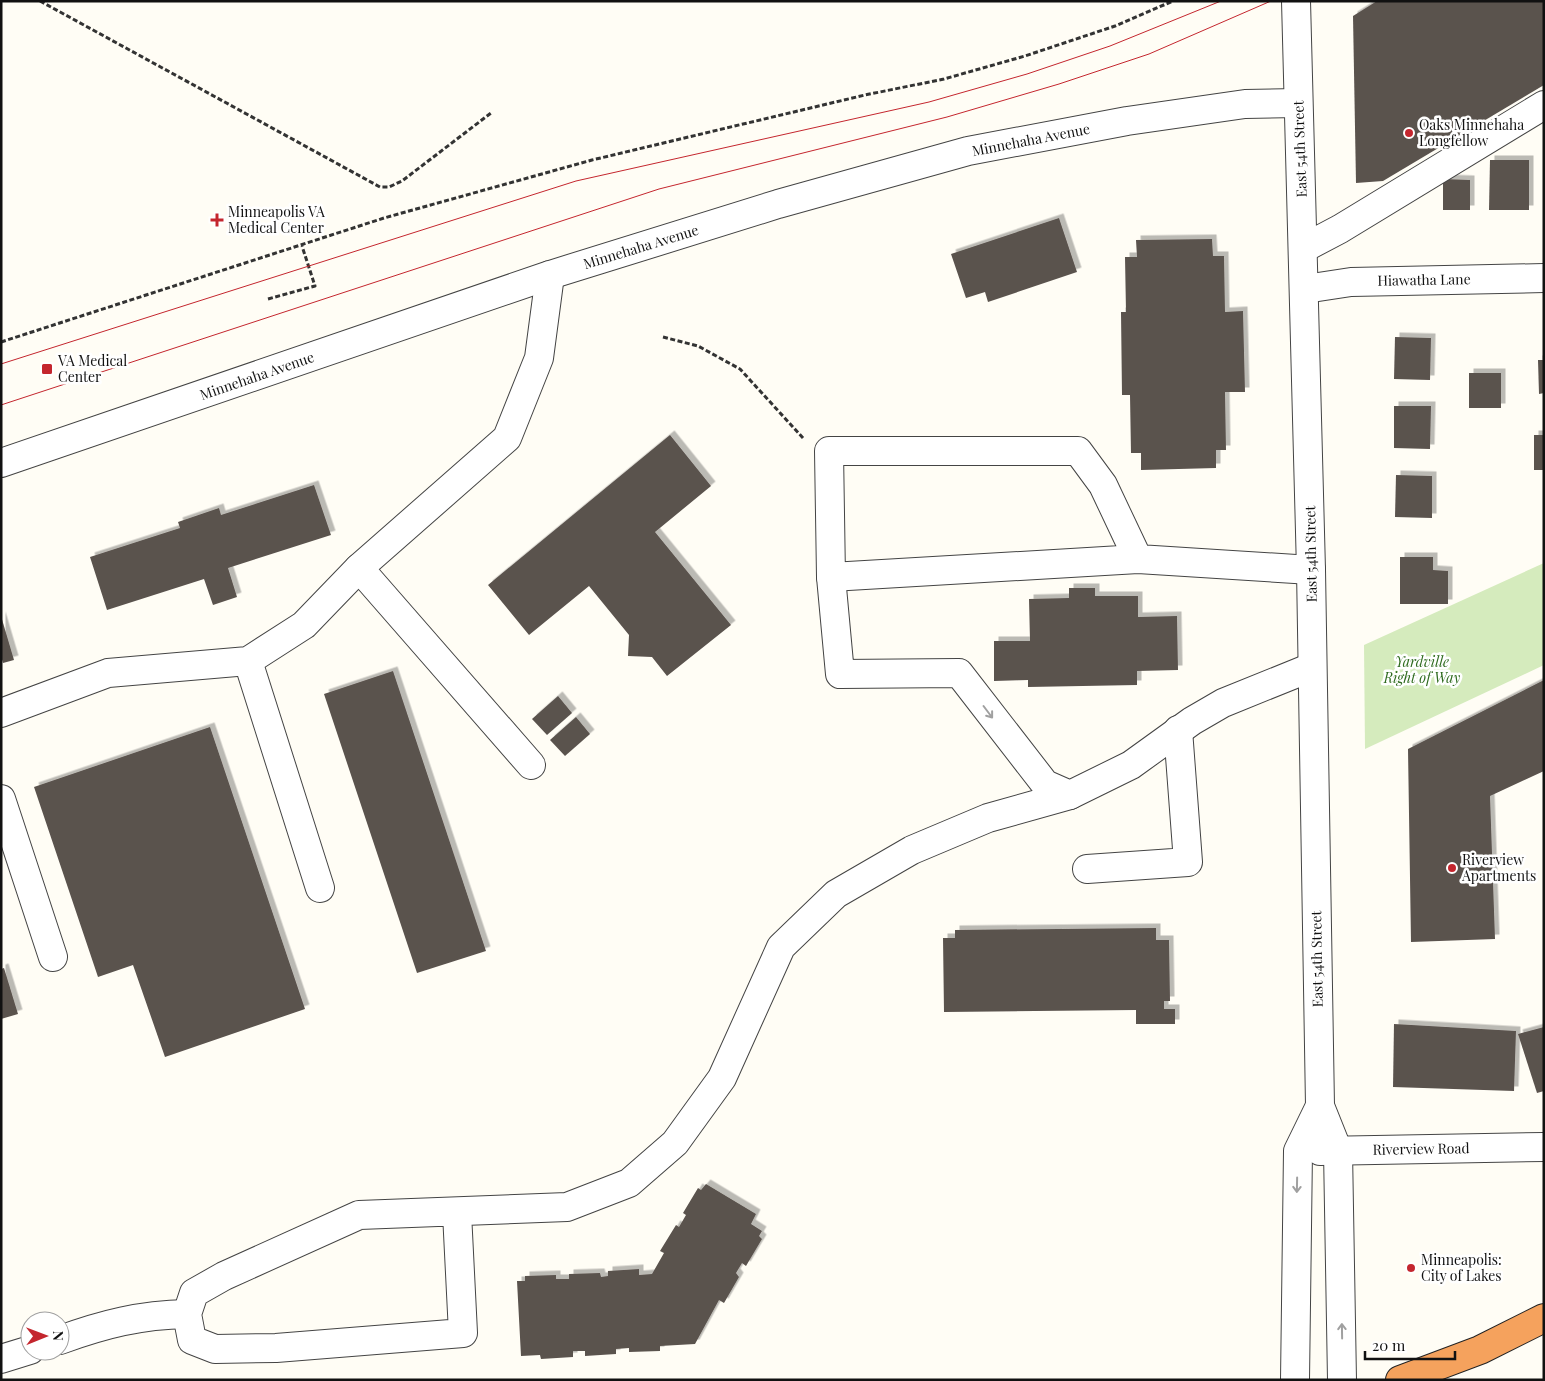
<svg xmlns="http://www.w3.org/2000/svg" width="1545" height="1381" viewBox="0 0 1545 1381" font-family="'Playfair Display',serif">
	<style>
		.green { fill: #d5ebbd }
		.building { fill: #5a524d; filter: url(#shadow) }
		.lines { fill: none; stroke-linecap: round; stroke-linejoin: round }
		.minor-casing { stroke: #444; stroke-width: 30 }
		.highway-casing { stroke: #222; stroke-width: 30 }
		.path { stroke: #333; stroke-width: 3; stroke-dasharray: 5 2.5; stroke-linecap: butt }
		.minor { stroke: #fff; stroke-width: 28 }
		.highway { stroke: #f5a25d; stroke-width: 28 }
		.tram { stroke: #c4262e; stroke-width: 1 }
		.oneway { stroke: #a0a0a0 }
		.poi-dot { fill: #c4262e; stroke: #fff; stroke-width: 2 }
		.labels { text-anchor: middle; stroke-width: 5; stroke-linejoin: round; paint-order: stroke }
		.poi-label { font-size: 14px; fill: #111; stroke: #fff; text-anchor: start }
		.street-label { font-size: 14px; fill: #111; stroke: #fff }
		.park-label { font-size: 14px; font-style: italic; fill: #2f6b1f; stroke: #fff }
	</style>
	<defs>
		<filter id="shadow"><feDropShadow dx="4.5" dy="-4.5" stdDeviation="0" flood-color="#0004"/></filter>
	</defs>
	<rect width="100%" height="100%" fill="#fffdf5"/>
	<polygon class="green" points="1544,563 1544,665 1365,749 1364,645"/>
	<g class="building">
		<polygon points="1377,1 1544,1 1544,85 1383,181 1356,183 1353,16"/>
		<polygon points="1490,160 1529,160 1529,210 1489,210"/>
		<polygon points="1443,179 1470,180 1470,210 1443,210"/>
		<polygon points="1059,218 1077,272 988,302 985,292 966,298 951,254"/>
		<polygon points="1212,239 1213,256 1224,256 1225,312 1243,311 1245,392 1225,392 1226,450 1216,450 1216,468 1141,470 1141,453 1131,453 1130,395 1122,395 1121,312 1126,312 1125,257 1137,257 1136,240"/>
		<polygon points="1395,337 1431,338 1430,380 1394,379"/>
		<polygon points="1538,360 1544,360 1544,393 1539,394"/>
		<rect x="1469" y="373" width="32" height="35"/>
		<polygon points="1394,406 1431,406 1430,449 1394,448"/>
		<polygon points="670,435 711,486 655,532 731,625 667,676 652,657 628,656 629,635 589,586 529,635 488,585"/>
		<rect x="1534" y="435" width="10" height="35"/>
		<polygon points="1396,475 1432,476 1432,518 1395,517"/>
		<polygon points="314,485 331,535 228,568 237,597 213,605 204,579 107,610 90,557 180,528 178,522 219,508 221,515"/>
		<polygon points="1400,557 1433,557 1433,570 1448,571 1448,604 1400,604"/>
		<polygon points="1069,588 1095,588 1095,596 1138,596 1138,617 1177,616 1178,670 1137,671 1137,685 1028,687 1028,680 994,681 994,641 1030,641 1029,599 1069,598"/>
		<polygon points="1,616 14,660 3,663 1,656"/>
		<polygon points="393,671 486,951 417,973 324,694"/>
		<polygon points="1544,680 1544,771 1490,796 1495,939 1411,942 1408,749"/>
		<polygon points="558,696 572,713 547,735 532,719"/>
		<polygon points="576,717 590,734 565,756 550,740"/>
		<polygon points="210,727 305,1009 165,1057 133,965 98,977 34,787"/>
		<polygon points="1156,928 1156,940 1169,940 1170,1001 1164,1001 1164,1009 1175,1009 1175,1024 1136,1024 1136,1010 944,1012 943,938 955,938 955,930"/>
		<polygon points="4,968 18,1014 1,1019 1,969"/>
		<polygon points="1394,1024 1516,1031 1514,1091 1393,1087"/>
		<polygon points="1544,1027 1544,1091 1537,1093 1518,1034"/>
		<polygon points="706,1184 756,1214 751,1224 762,1231 759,1236 762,1239 746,1266 742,1263 736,1273 739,1277 724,1303 719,1300 695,1344 660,1346 660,1351 629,1352 629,1348 616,1349 616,1354 585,1356 585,1351 573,1351 573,1357 541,1359 540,1355 521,1356 517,1281 525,1281 525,1276 556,1275 556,1279 569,1279 569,1274 600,1273 601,1277 608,1276 608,1271 639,1269 639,1275 652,1274 664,1253 660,1251 676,1225 679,1227 686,1215 683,1213 698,1188 701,1190"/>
	</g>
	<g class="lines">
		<g class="minor-casing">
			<g id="minor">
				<polyline points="1296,1 1311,570 1320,1106 1338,1151 1342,1380"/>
				<polyline points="1304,248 1340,229 1544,105"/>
				<polyline points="1305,289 1351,282 1544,278"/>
				<polyline points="1,463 550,275 778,204 968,151 1127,121 1245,104 1298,103"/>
				<polyline points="1138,559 1103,485 1078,451 829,451 831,577 1138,559 1311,570"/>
				<polyline points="359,568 531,765"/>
				<polyline points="831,577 840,674 959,673 1045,784 1070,795 1131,765 1192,721 1223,703 1312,667"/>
				<polyline points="248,661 320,888"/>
				<polyline points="1,713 108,673 248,661 304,625 359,568 507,438 539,358 550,275"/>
				<polyline points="1,799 53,957"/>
				<polyline points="1087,869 1188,862 1178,730"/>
				<polyline points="1320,1151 1544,1147"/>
				<polyline points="457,1213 463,1333 276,1348 215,1349 192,1340 187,1314 194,1293 224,1276 359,1215 567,1207 629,1183 675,1143 722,1078 781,947 836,894 912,850 988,818 1070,795"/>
				<path d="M 60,1340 C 104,1324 140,1315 187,1314"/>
				<polyline points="1,1359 30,1350"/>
				<polyline points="1295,1380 1298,1151 1320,1106"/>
			</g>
		</g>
		<g class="highway-casing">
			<polyline id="highway" points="1400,1380 1480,1350 1544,1318"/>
		</g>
		<g class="path">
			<polyline points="40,1 380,187 389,187 402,181 491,113"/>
			<polyline points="268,299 315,286 302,246"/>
			<polyline points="663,337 698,346 740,369 803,438"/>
			<polyline points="1,342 384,218 592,160 865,95 944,79 1025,56 1115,26 1173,1"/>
		</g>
		<use href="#minor" class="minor"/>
		<use href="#highway" class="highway"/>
		<g class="tram">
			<polyline points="1,364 576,181 929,102 1027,74 1110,46 1221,1"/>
			<polyline points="1,405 659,189 947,117 1059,84 1149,54 1271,1"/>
		</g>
	</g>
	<defs><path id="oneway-shaft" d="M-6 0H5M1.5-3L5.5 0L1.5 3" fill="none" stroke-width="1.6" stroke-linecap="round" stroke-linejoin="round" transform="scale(1.25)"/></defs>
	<g class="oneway">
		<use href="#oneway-shaft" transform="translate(988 712) rotate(53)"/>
		<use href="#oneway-shaft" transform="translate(1297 1185) rotate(91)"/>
		<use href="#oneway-shaft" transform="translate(1342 1331) rotate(-91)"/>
	</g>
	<g class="poi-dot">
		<circle cx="1409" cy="133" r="5"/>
		<path d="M214.5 212.5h5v5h5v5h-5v5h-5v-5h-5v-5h5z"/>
		<rect x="41" y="363" width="12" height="12" rx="2.5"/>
		<circle cx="1452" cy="868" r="5"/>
		<circle cx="1411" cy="1268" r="5"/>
	</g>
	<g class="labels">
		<g class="poi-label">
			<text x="1419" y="130">Oaks Minnehaha<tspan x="1419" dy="16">Longfellow</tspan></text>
			<text x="228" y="217">Minneapolis VA<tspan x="228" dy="16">Medical Center</tspan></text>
			<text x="58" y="366">VA Medical<tspan x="58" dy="16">Center</tspan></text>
			<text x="1462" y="865">Riverview<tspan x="1462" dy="16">Apartments</tspan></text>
			<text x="1421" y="1265">Minneapolis:<tspan x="1421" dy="16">City of Lakes</tspan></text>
		</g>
		<g class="street-label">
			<text transform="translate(1031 140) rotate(-11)" y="5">Minnehaha Avenue</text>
			<text transform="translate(1300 149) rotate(-92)" y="5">East 54th Street</text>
			<text transform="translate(641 247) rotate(-17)" y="5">Minnehaha Avenue</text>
			<text transform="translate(1424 280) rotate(-1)" y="5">Hiawatha Lane</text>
			<text transform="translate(257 376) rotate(-19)" y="5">Minnehaha Avenue</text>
			<text transform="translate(1311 554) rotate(-91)" y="5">East 54th Street</text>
			<text transform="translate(1317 959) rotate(-91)" y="5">East 54th Street</text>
			<text transform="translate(1421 1149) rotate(-1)" y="5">Riverview Road</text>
		</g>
		<g class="park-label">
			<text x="1422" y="667">Yardville<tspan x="1422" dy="16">Right of Way</tspan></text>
		</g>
	</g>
	<rect width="1545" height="1381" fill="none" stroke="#111111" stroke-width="5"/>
	<g transform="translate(45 1336) rotate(89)"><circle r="24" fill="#ffffff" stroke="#a0a0a0"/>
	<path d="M0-4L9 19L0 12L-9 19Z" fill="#c4262e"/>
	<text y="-8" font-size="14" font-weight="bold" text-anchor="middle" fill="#111111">N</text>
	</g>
	<path d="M1365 1351v8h90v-8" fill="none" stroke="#111111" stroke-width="2.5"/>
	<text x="1372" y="1351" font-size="15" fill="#111111" stroke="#ffffff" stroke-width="4" paint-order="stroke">20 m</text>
</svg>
